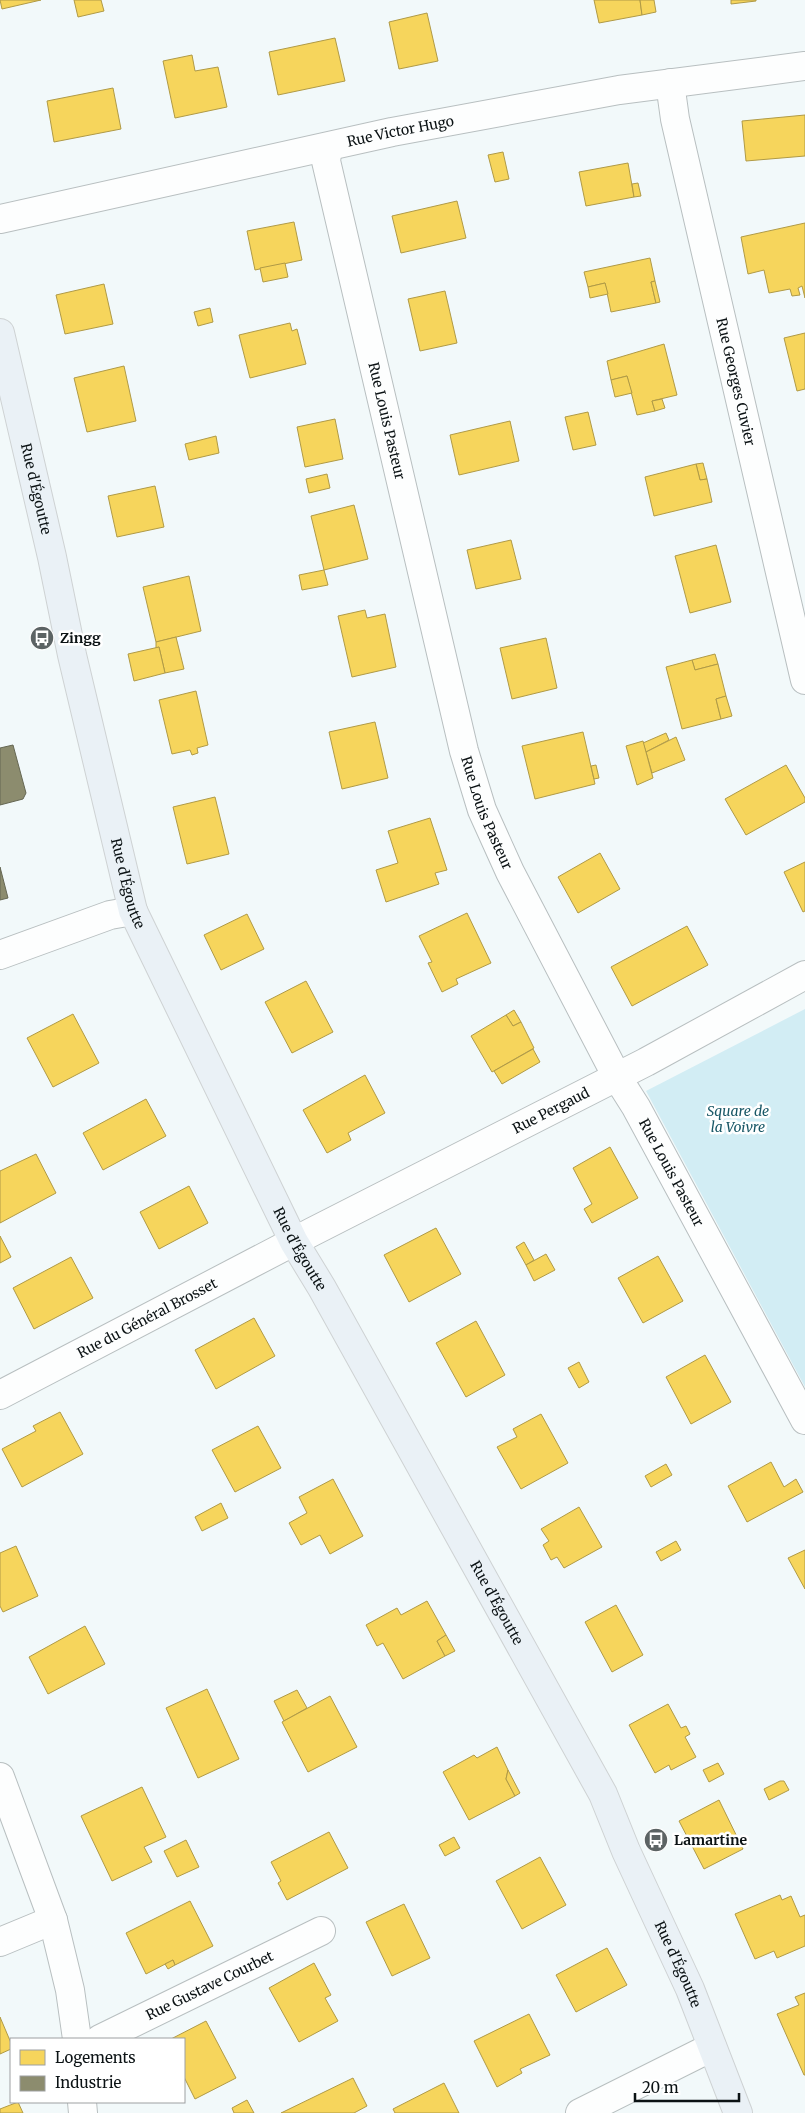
<svg xmlns="http://www.w3.org/2000/svg" width="805" height="2113" viewBox="0 0 805 2113" font-family="Merriweather,serif">
	<style>
		.green { fill: #d2edf4 }
		.homes { fill: #f6d55c; stroke: #b09a46 }
		.industry { fill: #8c8c6e; stroke: #656753 }
		.lines { fill: none; stroke-linecap: round; stroke-linejoin: round }
		.minor-casing { stroke: #b8bfc0; stroke-width: 30 }
		.major-casing { stroke: #ced2d3; stroke-width: 30 }
		.minor { stroke: #fdfefe; stroke-width: 28 }
		.major { stroke: #eaf1f6; stroke-width: 28 }
		.labels { text-anchor: middle; stroke-width: 5; stroke-linejoin: round; paint-order: stroke }
		.street-label { font-size: 14px; fill: #0b1214; stroke: #fff }
		.poi-label { font-size: 14px; font-weight: bold; fill: #0b1214; stroke: #fff; text-anchor: start }
		.park-label { font-size: 14px; font-style: italic; fill: #185766; stroke: #fff }
	</style>
	<rect width="100%" height="100%" fill="#f2f9fa"/>
	<polygon class="green" points="805,1009 805,1387 646,1091"/>
	<g class="homes">
		<polygon points="0,0 41,0 2,9"/>
		<polygon points="74,0 101,0 104,11 78,17"/>
		<polygon points="594,0 640,0 642,15 599,23"/>
		<polygon points="640,0 654,0 656,12 642,15"/>
		<polygon points="731,0 756,0 756,1 731,4"/>
		<polygon points="427,13 438,61 399,69 389,22"/>
		<polygon points="335,38 345,81 278,95 269,52"/>
		<polygon points="192,55 195,71 218,67 227,107 175,118 163,61"/>
		<polygon points="113,88 121,129 54,142 47,101"/>
		<polygon points="805,115 805,156 746,161 742,121"/>
		<polygon points="503,152 509,179 495,182 488,155"/>
		<polygon points="628,163 634,197 586,206 579,172"/>
		<polygon points="638,183 641,196 634,197 632,184"/>
		<polygon points="457,201 466,238 401,253 392,216"/>
		<polygon points="294,222 302,260 255,270 247,231"/>
		<polygon points="805,223 805,298 802,286 798,288 800,295 792,296 790,289 769,293 764,270 748,274 741,237"/>
		<polygon points="650,258 655,281 651,282 656,303 611,312 605,283 588,287 584,272"/>
		<polygon points="285,263 288,277 263,282 260,268"/>
		<polygon points="655,281 660,302 656,303 651,282"/>
		<polygon points="605,283 608,294 590,298 588,287"/>
		<polygon points="104,284 113,324 65,334 56,295"/>
		<polygon points="445,291 457,343 420,351 408,299"/>
		<polygon points="210,308 213,322 198,326 194,312"/>
		<polygon points="290,323 292,331 297,329 306,364 250,378 239,335"/>
		<polygon points="805,333 805,389 797,391 784,338"/>
		<polygon points="664,344 677,395 652,401 655,411 637,415 627,376 611,380 607,361"/>
		<polygon points="124,366 136,421 87,432 74,378"/>
		<polygon points="627,376 632,393 615,397 611,380"/>
		<polygon points="662,399 665,408 655,411 652,401"/>
		<polygon points="588,412 596,445 573,450 565,417"/>
		<polygon points="335,419 343,459 305,467 297,427"/>
		<polygon points="510,421 519,461 459,475 450,435"/>
		<polygon points="216,436 219,453 189,460 185,444"/>
		<polygon points="703,463 707,479 700,480 696,464"/>
		<polygon points="696,464 700,480 707,479 712,502 654,516 645,477"/>
		<polygon points="327,474 330,488 309,493 306,479"/>
		<polygon points="155,486 164,527 117,537 108,496"/>
		<polygon points="354,505 368,559 324,570 311,516"/>
		<polygon points="511,540 521,579 476,589 467,550"/>
		<polygon points="716,545 731,602 690,613 675,556"/>
		<polygon points="324,570 328,585 302,590 299,575"/>
		<polygon points="189,576 201,631 156,642 143,587"/>
		<polygon points="365,610 367,618 385,614 396,667 352,677 338,616"/>
		<polygon points="176,637 184,669 165,673 159,647 156,648 156,642"/>
		<polygon points="546,638 557,688 512,699 500,648"/>
		<polygon points="159,647 165,673 134,681 128,654"/>
		<polygon points="715,654 718,664 695,670 692,660"/>
		<polygon points="692,660 695,670 718,664 726,696 716,699 721,719 682,729 666,667"/>
		<polygon points="196,691 208,745 197,748 198,753 192,755 190,750 172,754 159,700"/>
		<polygon points="726,696 732,716 721,719 716,699"/>
		<polygon points="375,722 388,778 342,789 329,732"/>
		<polygon points="583,732 595,784 535,799 522,746"/>
		<polygon points="666,733 669,740 646,752 643,743"/>
		<polygon points="676,737 685,760 652,773 646,752"/>
		<polygon points="643,741 653,778 637,785 626,746"/>
		<polygon points="596,765 599,778 594,779 591,766"/>
		<polygon points="786,765 805,798 805,802 746,835 725,799"/>
		<polygon points="215,797 229,854 187,864 173,807"/>
		<polygon points="430,818 447,870 435,873 439,884 386,902 376,870 398,863 388,831"/>
		<polygon points="600,853 620,889 578,913 558,877"/>
		<polygon points="805,862 805,911 803,912 784,872"/>
		<polygon points="467,913 491,963 456,979 458,984 442,992 428,963 432,962 419,936"/>
		<polygon points="247,914 264,949 221,970 204,935"/>
		<polygon points="687,926 708,965 632,1006 611,967"/>
		<polygon points="306,981 333,1032 292,1053 265,1002"/>
		<polygon points="514,1010 521,1022 513,1026 506,1015"/>
		<polygon points="73,1014 99,1063 53,1087 27,1038"/>
		<polygon points="506,1015 513,1026 521,1022 534,1048 492,1072 471,1036"/>
		<polygon points="533,1049 540,1062 502,1084 494,1071"/>
		<polygon points="365,1075 385,1113 348,1133 351,1140 327,1153 303,1110"/>
		<polygon points="146,1099 166,1136 103,1170 83,1133"/>
		<polygon points="610,1147 638,1198 592,1223 584,1209 592,1204 573,1168"/>
		<polygon points="36,1154 56,1193 0,1223 0,1171"/>
		<polygon points="189,1186 208,1223 159,1249 140,1212"/>
		<polygon points="436,1228 461,1274 409,1302 384,1255"/>
		<polygon points="0,1236 11,1257 0,1263"/>
		<polygon points="524,1242 534,1260 526,1265 516,1247"/>
		<polygon points="546,1254 555,1270 534,1281 526,1265"/>
		<polygon points="658,1256 683,1301 643,1323 618,1278"/>
		<polygon points="71,1257 93,1298 34,1329 13,1288"/>
		<polygon points="254,1318 275,1356 216,1389 195,1350"/>
		<polygon points="476,1321 505,1375 466,1397 436,1343"/>
		<polygon points="705,1355 731,1402 691,1424 666,1377"/>
		<polygon points="579,1362 589,1382 579,1388 568,1368"/>
		<polygon points="60,1412 83,1454 22,1487 2,1449 36,1431 33,1426"/>
		<polygon points="541,1414 568,1463 521,1489 497,1447 517,1437 513,1429"/>
		<polygon points="258,1426 281,1468 235,1492 212,1450"/>
		<polygon points="771,1462 784,1487 796,1479 803,1492 747,1522 728,1486"/>
		<polygon points="666,1464 672,1475 651,1487 645,1476"/>
		<polygon points="333,1479 363,1536 330,1554 320,1535 301,1545 289,1523 307,1513 299,1497"/>
		<polygon points="221,1503 228,1518 202,1531 195,1517"/>
		<polygon points="579,1507 602,1547 564,1568 557,1557 551,1560 543,1545 549,1541 541,1529"/>
		<polygon points="676,1541 681,1550 661,1561 656,1552"/>
		<polygon points="16,1546 38,1596 3,1612 0,1606 0,1553"/>
		<polygon points="805,1550 805,1589 788,1558"/>
		<polygon points="427,1601 446,1635 437,1641 445,1656 403,1679 383,1643 377,1646 366,1625 397,1608 401,1615"/>
		<polygon points="616,1605 643,1655 612,1672 585,1622"/>
		<polygon points="85,1626 105,1664 48,1694 29,1657"/>
		<polygon points="446,1635 455,1651 445,1656 437,1641"/>
		<polygon points="207,1689 239,1759 198,1778 166,1708"/>
		<polygon points="297,1690 307,1708 284,1721 274,1701"/>
		<polygon points="330,1696 357,1747 308,1772 282,1722"/>
		<polygon points="668,1704 681,1728 686,1726 690,1734 685,1737 696,1757 671,1770 669,1765 655,1773 629,1725"/>
		<polygon points="497,1747 508,1770 506,1779 515,1796 469,1820 443,1772 474,1755 477,1758"/>
		<polygon points="718,1763 724,1774 709,1782 703,1770"/>
		<polygon points="508,1770 520,1793 515,1796 506,1779"/>
		<polygon points="780,1781 784,1781 789,1790 769,1800 764,1789"/>
		<polygon points="142,1787 166,1837 144,1847 152,1862 112,1881 81,1816"/>
		<polygon points="719,1800 743,1849 704,1869 679,1821"/>
		<polygon points="329,1832 348,1868 287,1900 278,1883 281,1881 271,1862"/>
		<polygon points="454,1837 460,1848 445,1856 439,1845"/>
		<polygon points="186,1840 199,1867 177,1877 164,1851"/>
		<polygon points="540,1857 566,1905 522,1929 496,1881"/>
		<polygon points="780,1895 782,1900 791,1896 800,1917 805,1915 805,1946 777,1958 774,1951 755,1959 735,1914"/>
		<polygon points="190,1901 213,1946 175,1965 173,1960 146,1974 126,1933"/>
		<polygon points="404,1904 430,1958 392,1976 366,1922"/>
		<polygon points="607,1948 627,1985 576,2012 556,1975"/>
		<polygon points="173,1960 175,1965 168,1969 165,1964"/>
		<polygon points="314,1963 331,1995 325,1998 338,2021 299,2042 269,1988"/>
		<polygon points="805,1993 805,2075 804,2075 777,2014 799,2005 795,1997"/>
		<polygon points="529,2014 550,2055 520,2069 522,2073 497,2087 474,2041"/>
		<polygon points="0,2017 11,2043 11,2049 0,2054"/>
		<polygon points="206,2021 236,2078 195,2099 184,2077 184,2039 171,2039"/>
		<polygon points="353,2078 367,2106 354,2113 281,2113"/>
		<polygon points="444,2083 459,2113 395,2113 393,2109"/>
		<polygon points="247,2100 254,2113 234,2113 232,2108"/>
		<polygon points="18,2102 23,2113 0,2113 0,2109"/>
	</g>
	<g class="industry">
		<polygon points="13,745 26,793 23,799 0,805 0,748"/>
		<polygon points="0,867 8,898 0,900"/>
	</g>
	<g class="lines">
		<g class="minor-casing">
			<g id="minor">
				<path id="s1" d="M 670,83 L 675,119 L 805,680"/>
				<path id="s2" d="M 328,147 L 326,161 L 464,751 L 482,810 L 510,872 L 617,1077 L 636,1107 L 805,1420"/>
				<path id="s3" d="M 0,219 L 392,132 L 619,90 L 805,66"/>
				<polyline points="0,955 110,915 133,911"/>
				<path id="s4" d="M 0,1395 L 312,1232 L 646,1062 L 805,975"/>
				<polyline points="0,1777 53,1920 70,1990 77,2039"/>
				<polyline points="0,1942 53,1920"/>
				<path id="s5" d="M 100,2039 L 321,1931"/>
				<polyline points="82,2102 83,2113"/>
				<polyline points="580,2113 712,2047"/>
			</g>
		</g>
		<g class="major-casing">
			<g id="major">
				<path id="s6" d="M 0,333 L 52,557 L 72,655 L 133,911 L 294,1242 L 322,1288 L 603,1794 L 626,1851 L 690,1989 L 738,2113"/>
			</g>
		</g>
		<use href="#minor" class="minor"/>
		<use href="#major" class="major"/>
	</g>
	<defs>
		<g id="bus-disc" transform="scale(1.25)"><circle r="9.5" fill="#5c6364" stroke="#fff"/><path d="M-5-6H5V4H4V6H2V4H-2V6H-4V4H-5ZM-3.5-4V0h7V-4ZM-3.5 1.2v1.5H-2V1.2ZM2 1.2v1.5H3.5V1.2Z" fill="#fff"/></g>
	</defs>
	<g fill-rule="evenodd">
		<use href="#bus-disc" x="42" y="638"/>
		<use href="#bus-disc" x="656" y="1840"/>
	</g>
	<g class="labels">
		<g class="street-label">
			<text dy="5" stroke="none"><textPath href="#s3" startOffset="410">Rue Victor Hugo</textPath></text>
			<text dy="5" stroke="none"><textPath href="#s1" startOffset="306">Rue Georges Cuvier</textPath></text>
			<text dy="5" stroke="none"><textPath href="#s2" startOffset="281">Rue Louis Pasteur</textPath></text>
			<text dy="5" stroke="none"><textPath href="#s6" startOffset="160">Rue d'Égoutte</textPath></text>
			<text dy="5" stroke="none"><textPath href="#s2" startOffset="686">Rue Louis Pasteur</textPath></text>
			<text dy="5" stroke="none"><textPath href="#s6" startOffset="565">Rue d'Égoutte</textPath></text>
			<text dy="5" stroke="none"><textPath href="#s4" startOffset="620">Rue Pergaud</textPath></text>
			<text dy="5" stroke="none"><textPath href="#s2" startOffset="1091">Rue Louis Pasteur</textPath></text>
			<text dy="5" stroke="none"><textPath href="#s6" startOffset="970">Rue d'Égoutte</textPath></text>
			<text dy="5" stroke="none"><textPath href="#s4" startOffset="166">Rue du Général Brosset</textPath></text>
			<text dy="5" stroke="none"><textPath href="#s6" startOffset="1375">Rue d'Égoutte</textPath></text>
			<text dy="5" stroke="none"><textPath href="#s6" startOffset="1780">Rue d'Égoutte</textPath></text>
			<text dy="5" stroke="none"><textPath href="#s5" startOffset="122">Rue Gustave Courbet</textPath></text>
		</g>
		<g class="poi-label">
			<text x="60" y="643">Zingg</text>
			<text x="674" y="1845">Lamartine</text>
		</g>
		<g class="park-label">
			<text x="738" y="1116">Square de<tspan x="738" dy="16">la Voivre</tspan></text>
		</g>
	</g>
	<rect x="10" y="2038" width="175" height="65" fill="#ffffff" stroke="#9da0a1"/>
	<rect x="20" y="2050" width="25" height="15" fill="#f6d55c" stroke="#9da0a1"/>
	<text x="55" y="2063" font-size="15" fill="#0b1214">Logements</text>
	<rect x="20" y="2076" width="25" height="15" fill="#8c8c6e" stroke="#9da0a1"/>
	<text x="55" y="2088" font-size="15" fill="#0b1214">Industrie</text>
	<path d="M635 2093v8h104v-8" fill="none" stroke="#0b1214" stroke-width="2.5"/>
	<text x="642" y="2093" font-size="15" fill="#0b1214" stroke="#ffffff" stroke-width="4" paint-order="stroke">20 m</text>
</svg>
